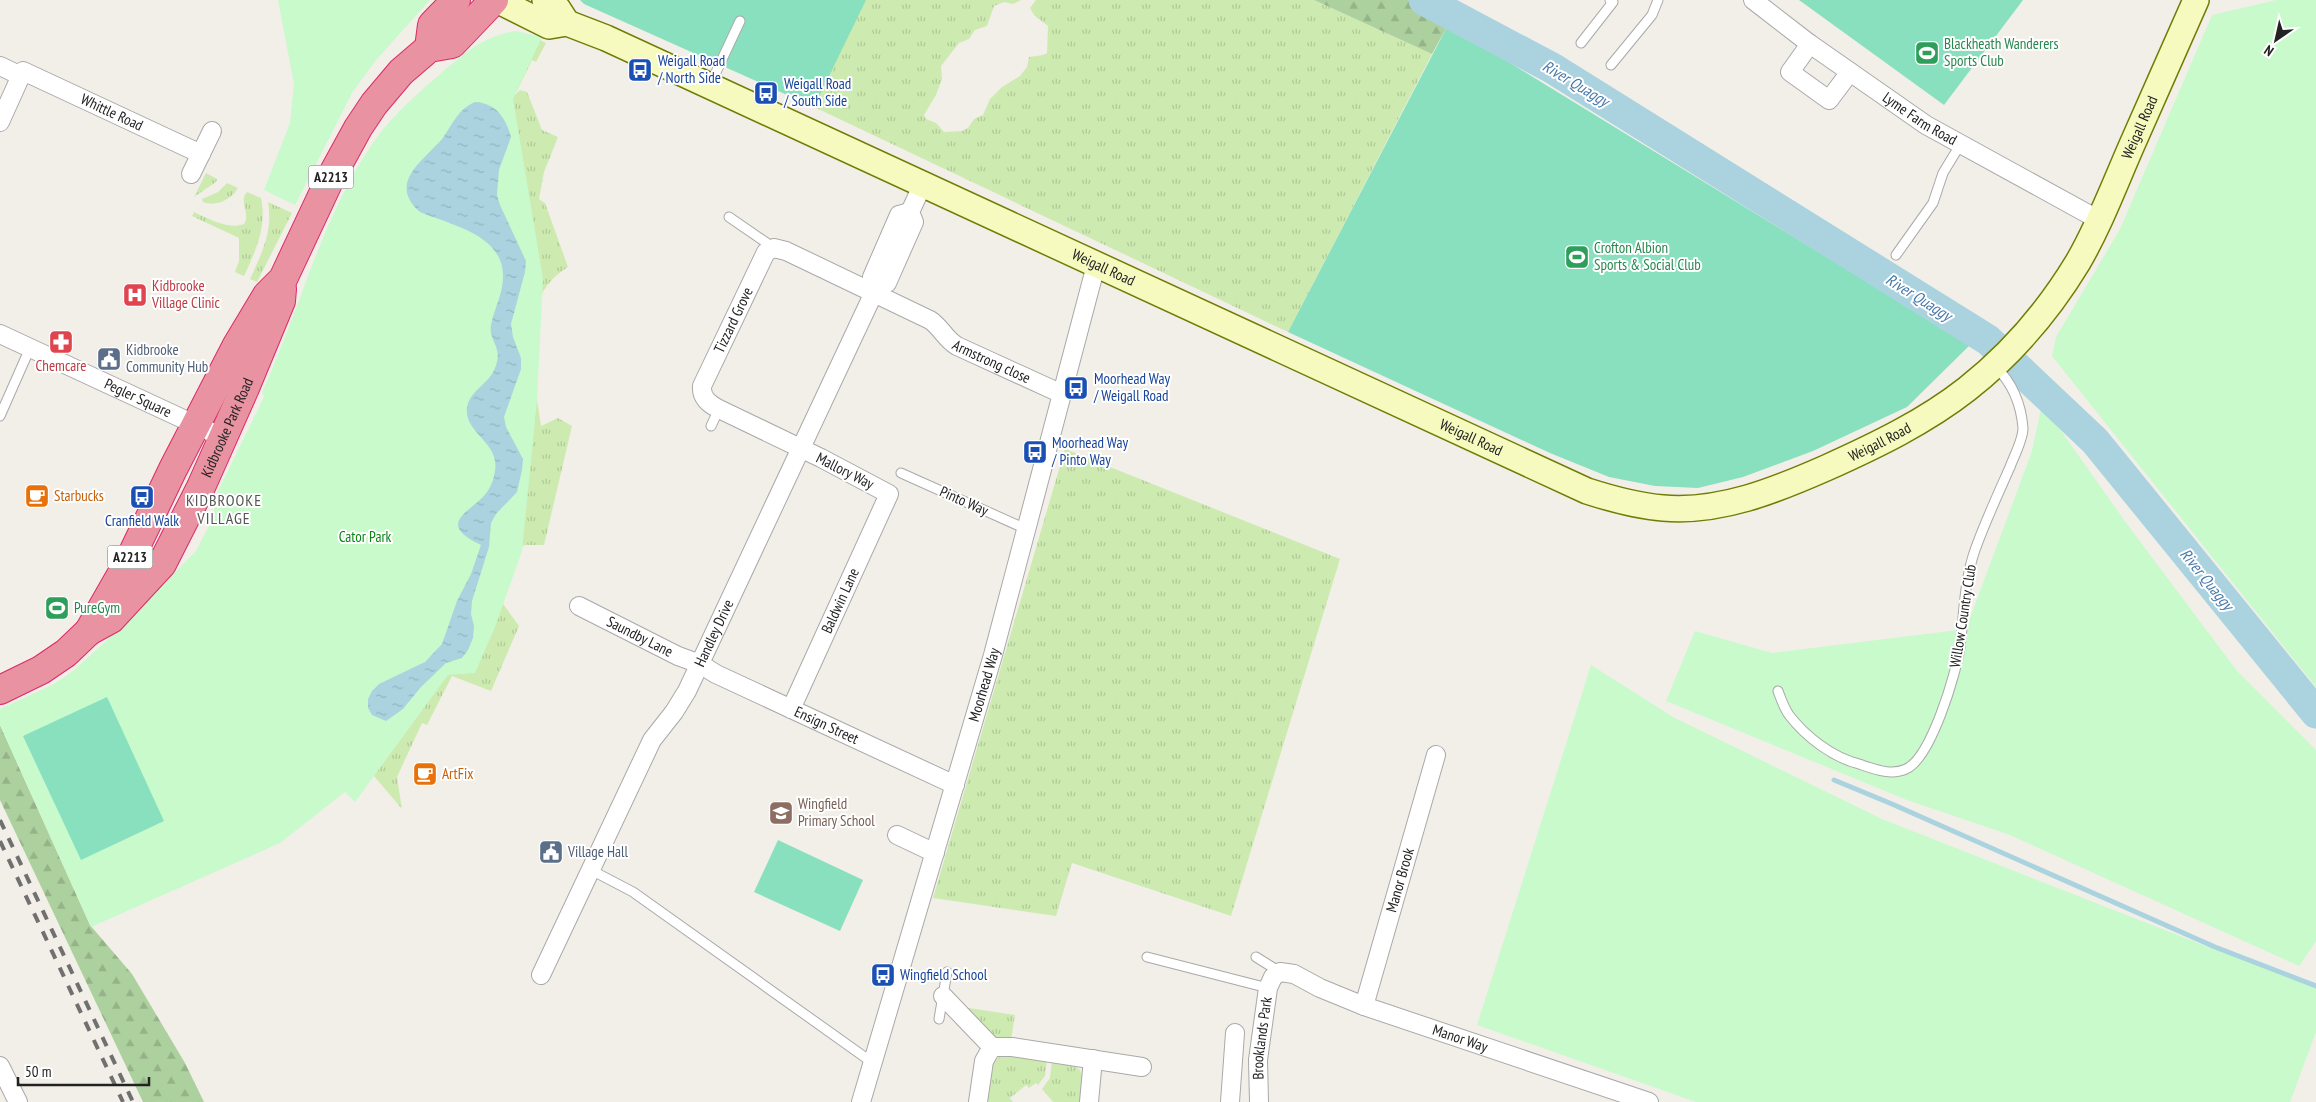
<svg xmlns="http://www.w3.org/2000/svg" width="2316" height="1102" font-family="'PT Sans Narrow',sans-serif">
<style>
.grass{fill:url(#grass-tufts)}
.forest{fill:url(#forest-firs)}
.park{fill:#c8facc}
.pitch{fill:#88e0be}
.water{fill:url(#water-ripples)}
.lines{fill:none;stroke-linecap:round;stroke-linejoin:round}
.stream{stroke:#aad3df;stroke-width:5}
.river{stroke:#aad3df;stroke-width:31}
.lane-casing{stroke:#a9a9a9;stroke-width:11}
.street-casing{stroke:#a9a9a9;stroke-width:20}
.secondary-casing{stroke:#707d05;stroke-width:28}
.highway-casing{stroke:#dc2a67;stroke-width:30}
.lane{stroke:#fff;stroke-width:9}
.street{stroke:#fff;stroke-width:18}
.secondary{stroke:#f7fabf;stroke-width:25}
.highway{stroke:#e892a2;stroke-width:28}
.rail{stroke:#707070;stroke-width:4;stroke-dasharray:10 10;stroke-linecap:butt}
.labels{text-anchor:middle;stroke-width:4;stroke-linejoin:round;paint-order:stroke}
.shield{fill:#fff;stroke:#646464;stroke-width:1}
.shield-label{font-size:14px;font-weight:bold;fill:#222}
.leisure-label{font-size:15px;fill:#27864d;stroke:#fff;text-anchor:start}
.transit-label{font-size:15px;fill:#164399;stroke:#fff;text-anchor:start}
.street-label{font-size:15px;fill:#222;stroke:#fff}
.health-label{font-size:15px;fill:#be3a42;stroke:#fff;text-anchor:start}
.service-label{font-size:15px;fill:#4e5e75;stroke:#fff;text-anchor:start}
.food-label{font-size:15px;fill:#c56008;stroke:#fff;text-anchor:start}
.park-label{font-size:15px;fill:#0c8416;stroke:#fff}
.education-label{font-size:15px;fill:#785e54;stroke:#fff;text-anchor:start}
.water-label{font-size:16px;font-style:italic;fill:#4a7aab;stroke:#fff}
.neighbourhood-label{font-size:16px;letter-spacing:1px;fill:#555;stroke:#fff}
</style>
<defs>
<pattern id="grass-tufts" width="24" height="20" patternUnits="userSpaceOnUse" patternTransform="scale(1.25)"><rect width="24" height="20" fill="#cdebb0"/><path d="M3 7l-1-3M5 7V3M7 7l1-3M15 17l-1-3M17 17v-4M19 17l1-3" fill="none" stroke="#b0c997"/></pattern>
<pattern id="forest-firs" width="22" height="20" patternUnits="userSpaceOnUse" patternTransform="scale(1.25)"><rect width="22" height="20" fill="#add19e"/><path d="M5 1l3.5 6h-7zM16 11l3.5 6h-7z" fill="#95b388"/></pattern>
<pattern id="water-ripples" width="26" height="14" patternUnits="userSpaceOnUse" patternTransform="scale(1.25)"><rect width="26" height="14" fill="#aad3df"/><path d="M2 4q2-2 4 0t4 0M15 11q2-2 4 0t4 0" fill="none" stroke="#92b5bf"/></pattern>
</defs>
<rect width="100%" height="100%" fill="#f2efe9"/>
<!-- grass -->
<g class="grass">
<path d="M864 0H1021L1013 4 1004 2 994 6 987 26 975 30 969 39 959 43 941 66 942 79 936 95 924 115 926 119 936 123 944 132 962 131 968 128 974 119 983 115 990 99 1002 87 1020 76 1027 67 1029 57 1043 55 1047 53 1048 26 1034 15 1030 8 1036 0H1314L1432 54 1288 332 814 107Z"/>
<path d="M540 40 546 43 536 62 532 60 515 95 520 90 527 92 542 130 558 137 544 172 539 199 545 203 568 267C546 281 542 293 531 316L374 198Z"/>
<path d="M206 173 217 179 216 182 194 197Z"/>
<path d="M227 183 238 188C231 200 216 207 203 202L202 199 218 192Z"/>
<path d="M247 192 261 198C267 227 256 250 244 276L235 272 239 261V238L192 216 194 212C209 219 228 230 244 224 251 213 238 202 247 192Z"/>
<path d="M268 202 292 213 257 282 250 279C262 253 273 231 268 202Z"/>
<path d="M537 376V400L541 426 558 418 572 426 544 545H526L515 548Z"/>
<path d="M1065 449 1340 559 1231 916 1072 863 1056 916 933 898Z"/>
<path d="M498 597 519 626 491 691 452 676 427 725 422 723 397 777 402 809 362 762Z"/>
<path d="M962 1007 1015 1015 1011 1040 994 1037Z"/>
<path d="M1005 1055 1047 1059 1045 1076 1038 1085 1036 1083 1029 1088 1026 1085 1010 1098 1013 1102H985C987 1086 986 1060 1005 1055Z"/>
<path d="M1052 1060 1071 1064 1080 1070 1083 1079V1102H1053L1042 1089 1050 1078Z"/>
</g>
<!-- forest -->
<g class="forest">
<path d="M1314 0H1450L1463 8 1448 25 1432 54Z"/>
<path d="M0 725 90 925 132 974 185 1063 204 1102H143L0 800Z"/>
</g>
<!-- park -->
<g class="park">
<path d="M278 0H430L376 60 352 93 295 205 264 190 290 123 294 84Z"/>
<path d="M2276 0H2316V687L2052 356 2056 337 2120 229 2212 15Z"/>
<path d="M516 31 542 37 513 99 543 279 537 400 522 551 495 627 475 673 448 675 355 802 345 792 280 843 91 927 0 725V709L54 684 73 671 104 643 196 551 214 516V506L217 493 264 397 262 392C301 308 321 217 375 140 393 115 416 95 439 75 462 55 484 35 516 31Z"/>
<path d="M2042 404 2127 524 2237 671 2316 750V941L2299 966 2010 835 1907 800 1666 701 1695 631 1772 653 1966 629 2032 451Z"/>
<path d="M1591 665 1673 717 1882 819 2203 945 2316 986V1032L2290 1102H1696L1477 1025Z"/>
</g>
<!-- pitch -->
<g class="pitch">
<path d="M580 0H866L814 107 584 4Z"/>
<path d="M1799 0H2023L1944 105Z"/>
<path d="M1448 25 1970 345 1907 407 1813 451 1743 477 1698 488 1655 486 1609 477 1550 453 1288 332Z"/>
<path d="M107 697 164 821 81 860 23 736Z"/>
<path d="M778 840 863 880 840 931 754 892Z"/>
</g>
<!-- water -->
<path class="water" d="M475 102C496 103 506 118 511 137L499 170 497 195 500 205 526 261 525 272 511 324 513 337 521 358V369L504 417 506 427 523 459 522 470 517 492 496 514 491 523 489 547 472 601 471 614 474 626 473 638 468 650 462 658 446 663 421 687 403 709 386 721 372 715 368 708V699L372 691 379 684 425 662 442 644 457 601 471 574 481 545C433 522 473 512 487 492 491 487 494 478 495 471 500 442 464 433 467 408 469 391 490 383 495 368 504 347 488 341 491 325 494 309 503 294 503 277 504 235 451 225 420 212 387 183 423 161 442 139 453 124 457 110 475 102Z"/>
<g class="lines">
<!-- stream -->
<path class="stream" d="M1834 780 1892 804 2215 947 2316 986"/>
<!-- river -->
<path class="river" d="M1424 0 1552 68 1988 340 2095 441 2316 713"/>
<defs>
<g id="lane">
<path d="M1581 43 1613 2 1610 0"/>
<path d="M1611 65 1652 15 1658 0"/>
<path d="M710 85 740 21"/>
<path d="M729 217 774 248"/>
<path d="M1896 255 1933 203 1943 173 1960 145"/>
<path d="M0 416 30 348"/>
<path d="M711 426 719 409"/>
<path d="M901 473 1026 529"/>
<path d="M1778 691C1781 699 1784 708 1789 715 1806 737 1832 757 1859 764 1874 769 1891 776 1906 769 1931 758 1956 674 1960 647 1964 615 1964 581 1975 550 1985 522 1998 494 2010 467 2014 456 2023 440 2023 428 2021 403 2013 384 1996 367"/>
<path d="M591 870 633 892 873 1063"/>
<path d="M1147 957 1268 988"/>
<path d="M1256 957 1280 972"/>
<path d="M939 1019 947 972"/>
</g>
<g id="street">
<path id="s1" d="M1753 0 1810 44 1926 125 2099 220"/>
<path d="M1810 44 1790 72 1829 100 1850 72"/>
<path d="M0 66 21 76"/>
<path id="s2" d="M0 122 23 71 201 154"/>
<path d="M191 174 212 131"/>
<path d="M877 286 872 277 899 215 910 212"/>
<path id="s3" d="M0 334 222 437"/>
<path id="s4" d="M579 606 678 656 700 664 716 674 955 785"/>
<path id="s5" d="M791 709 889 494 821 458 719 409C709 404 701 398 702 386L766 252 774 248 786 251 930 320C941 327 945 339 957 346L1062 394"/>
<path d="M897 835 935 853"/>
<path id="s6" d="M541 975 652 740 674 712 687 691 877 286 887 283 914 222 910 212 922 186"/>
<path d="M943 996 992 1047"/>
<path id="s7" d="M1364 1006 1436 755"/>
<path d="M0 1066 18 1102"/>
<path id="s8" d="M861 1102 993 655 1096 265"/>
<path d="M978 1102 984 1061 992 1047H1012L1142 1067"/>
<path d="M1089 1102 1093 1059"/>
<path d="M1230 1102 1235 1033"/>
<path id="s9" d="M1259 1102 1258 1060 1268 988 1273 977 1280 972 1294 974 1320 988 1364 1006 1649 1102"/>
</g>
<g id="secondary">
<path id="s10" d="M497 0 549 26 567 23 606 38 1587 491C1612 499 1637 506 1663 508 1720 513 1776 490 1826 468 1875 446 1925 422 1967 389 2010 355 2049 310 2078 262 2099 226 2114 186 2131 147 2153 98 2174 49 2196 0"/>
<path d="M545 0 558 9 567 23"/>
</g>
<g id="highway">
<path d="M429 48 432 25 456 0"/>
<path d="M89 631 129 561 173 469 237 345 267 295 283 279 329 181 358 128 374 104 401 72 429 48 452 44 494 0"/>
<path id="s11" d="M0 690 41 670 66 653 89 631 111 619 162 564 201 487 245 388 281 301 282 289"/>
</g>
</defs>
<!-- lane casing -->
<use href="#lane" class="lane-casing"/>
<!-- street casing -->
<use href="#street" class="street-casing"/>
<!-- secondary casing -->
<use href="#secondary" class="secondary-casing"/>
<!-- highway casing -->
<use href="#highway" class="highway-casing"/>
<!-- lane -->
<use href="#lane" class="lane"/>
<!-- street -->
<use href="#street" class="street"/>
<!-- secondary -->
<use href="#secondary" class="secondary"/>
<!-- highway -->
<use href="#highway" class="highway"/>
<!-- rail -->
<g class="rail">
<path d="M0 820 133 1102"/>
<path d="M0 841 123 1102"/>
</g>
</g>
<!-- icons -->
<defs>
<symbol id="stadium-square" viewBox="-11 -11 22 22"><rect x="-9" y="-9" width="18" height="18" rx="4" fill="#2e9e5b" stroke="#fff"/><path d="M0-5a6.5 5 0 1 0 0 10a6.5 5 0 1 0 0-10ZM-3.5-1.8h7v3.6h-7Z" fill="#fff"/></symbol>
<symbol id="bus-square" viewBox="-11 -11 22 22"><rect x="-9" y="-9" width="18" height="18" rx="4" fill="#1a4fb4" stroke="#fff"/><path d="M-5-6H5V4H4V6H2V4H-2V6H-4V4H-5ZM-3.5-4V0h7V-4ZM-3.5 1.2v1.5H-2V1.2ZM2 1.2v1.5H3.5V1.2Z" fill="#fff"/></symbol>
<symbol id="hospital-square" viewBox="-11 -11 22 22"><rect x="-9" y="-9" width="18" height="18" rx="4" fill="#e0444e" stroke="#fff"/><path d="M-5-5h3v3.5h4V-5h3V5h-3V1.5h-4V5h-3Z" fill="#fff"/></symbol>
<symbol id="pharmacy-square" viewBox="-11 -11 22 22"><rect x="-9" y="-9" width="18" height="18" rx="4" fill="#e0444e" stroke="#fff"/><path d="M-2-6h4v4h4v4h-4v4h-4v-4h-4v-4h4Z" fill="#fff"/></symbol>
<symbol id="civic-square" viewBox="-11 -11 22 22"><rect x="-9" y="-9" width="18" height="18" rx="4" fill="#5c6f8a" stroke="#fff"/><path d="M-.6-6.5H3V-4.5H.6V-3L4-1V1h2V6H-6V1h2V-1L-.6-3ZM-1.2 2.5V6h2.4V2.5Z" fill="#fff"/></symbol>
<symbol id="cafe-square" viewBox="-11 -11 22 22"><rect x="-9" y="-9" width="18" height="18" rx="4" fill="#e8710a" stroke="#fff"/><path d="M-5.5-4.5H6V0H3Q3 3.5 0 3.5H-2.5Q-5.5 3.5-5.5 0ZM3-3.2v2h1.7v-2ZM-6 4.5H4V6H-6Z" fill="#fff"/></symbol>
<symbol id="school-square" viewBox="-11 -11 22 22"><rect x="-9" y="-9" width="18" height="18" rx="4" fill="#8d6e63" stroke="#fff"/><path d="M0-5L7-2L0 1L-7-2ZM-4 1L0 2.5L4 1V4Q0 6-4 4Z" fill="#fff"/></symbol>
</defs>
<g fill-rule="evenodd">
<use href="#stadium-square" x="1913" y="39" width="28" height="28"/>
<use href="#bus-square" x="626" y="56" width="28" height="28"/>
<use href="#bus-square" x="752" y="79" width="28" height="28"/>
<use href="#stadium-square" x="1563" y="243" width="28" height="28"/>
<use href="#hospital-square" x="121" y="281" width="28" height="28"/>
<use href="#pharmacy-square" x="47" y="328" width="28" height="28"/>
<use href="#civic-square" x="95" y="345" width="28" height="28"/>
<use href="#bus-square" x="1062" y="374" width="28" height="28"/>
<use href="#bus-square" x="1021" y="438" width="28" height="28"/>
<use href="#cafe-square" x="23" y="482" width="28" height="28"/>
<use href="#bus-square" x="128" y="483" width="28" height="28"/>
<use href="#stadium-square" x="43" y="594" width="28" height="28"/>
<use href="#cafe-square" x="411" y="760" width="28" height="28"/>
<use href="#school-square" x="767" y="799" width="28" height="28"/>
<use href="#civic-square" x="537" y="838" width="28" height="28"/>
<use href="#bus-square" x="869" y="961" width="28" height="28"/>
</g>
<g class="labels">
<!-- shield labels -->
<g class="shield">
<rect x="308.5" y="165.5" width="45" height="23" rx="4"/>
<rect x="107.5" y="545.5" width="45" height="23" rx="4"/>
</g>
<g class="shield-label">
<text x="331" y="182">A2213</text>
<text x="130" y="562">A2213</text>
</g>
<!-- leisure labels -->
<g class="leisure-label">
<text x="1944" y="49">Blackheath Wanderers<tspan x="1944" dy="17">Sports Club</tspan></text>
<text x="1594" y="253">Crofton Albion<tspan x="1594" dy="17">Sports &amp; Social Club</tspan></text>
<text x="74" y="613">PureGym</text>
</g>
<!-- transit labels -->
<g class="transit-label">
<text x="658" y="66">Weigall Road<tspan x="658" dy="17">/ North Side</tspan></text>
<text x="784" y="89">Weigall Road<tspan x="784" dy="17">/ South Side</tspan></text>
<text x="1094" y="384">Moorhead Way<tspan x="1094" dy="17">/ Weigall Road</tspan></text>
<text x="1052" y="448">Moorhead Way<tspan x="1052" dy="17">/ Pinto Way</tspan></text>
<text x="142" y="526" text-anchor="middle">Cranfield Walk</text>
<text x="900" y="980">Wingfield School</text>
</g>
<!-- street labels -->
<g class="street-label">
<text dy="5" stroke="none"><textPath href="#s2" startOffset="154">Whittle Road</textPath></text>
<text dy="5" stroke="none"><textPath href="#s1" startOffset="205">Lyme Farm Road</textPath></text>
<text dy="5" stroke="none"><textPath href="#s10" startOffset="1926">Weigall Road</textPath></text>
<text dy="5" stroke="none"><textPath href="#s10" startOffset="666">Weigall Road</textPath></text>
<text dy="5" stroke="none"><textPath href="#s5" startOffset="530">Tizzard Grove</textPath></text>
<text dy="5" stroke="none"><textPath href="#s5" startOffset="862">Armstrong close</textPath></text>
<text dy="5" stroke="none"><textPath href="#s3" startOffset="152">Pegler Square</textPath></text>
<text dy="5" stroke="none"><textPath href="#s11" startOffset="359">Kidbrooke Park Road</textPath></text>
<text dy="5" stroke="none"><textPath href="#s10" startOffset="1071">Weigall Road</textPath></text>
<text dy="5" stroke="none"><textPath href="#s10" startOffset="1506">Weigall Road</textPath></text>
<text transform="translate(845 471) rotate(27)" y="5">Mallory Way</text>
<text transform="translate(964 501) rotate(24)" y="5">Pinto Way</text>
<text dy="5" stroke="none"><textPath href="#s5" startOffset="119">Baldwin Lane</textPath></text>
<text transform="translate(1963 616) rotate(-81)" y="5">Willow Country Club</text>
<text dy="5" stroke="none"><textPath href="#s6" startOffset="384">Handley Drive</textPath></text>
<text dy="5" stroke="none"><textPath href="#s4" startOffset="68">Saundby Lane</textPath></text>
<text dy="5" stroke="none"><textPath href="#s8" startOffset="435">Moorhead Way</textPath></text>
<text dy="5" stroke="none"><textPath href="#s4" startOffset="275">Ensign Street</textPath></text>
<text dy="5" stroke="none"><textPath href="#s7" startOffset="131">Manor Brook</textPath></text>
<text dy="5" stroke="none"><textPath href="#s9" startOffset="328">Manor Way</textPath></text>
<text dy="5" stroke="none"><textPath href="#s9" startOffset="64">Brooklands Park</textPath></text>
</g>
<!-- health labels -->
<g class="health-label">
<text x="152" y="291">Kidbrooke<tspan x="152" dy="17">Village Clinic</tspan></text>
<text x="61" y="371" text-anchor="middle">Chemcare</text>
</g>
<!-- service labels -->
<g class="service-label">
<text x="126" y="355">Kidbrooke<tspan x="126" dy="17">Community Hub</tspan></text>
<text x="568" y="857">Village Hall</text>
</g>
<!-- food labels -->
<g class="food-label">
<text x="54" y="501">Starbucks</text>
<text x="442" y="779">ArtFix</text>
</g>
<!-- park labels -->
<g class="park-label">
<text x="365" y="542">Cator Park</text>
</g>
<!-- education labels -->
<g class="education-label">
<text x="798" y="809">Wingfield<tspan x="798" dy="17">Primary School</tspan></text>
</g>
<!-- water labels -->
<g class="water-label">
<text transform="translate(1576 83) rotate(31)" y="6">River Quaggy</text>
<text transform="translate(1919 297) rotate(32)" y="6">River Quaggy</text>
<text transform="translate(2207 579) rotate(51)" y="6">River Quaggy</text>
</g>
<!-- neighbourhood labels -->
<g class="neighbourhood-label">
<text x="224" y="506">KIDBROOKE<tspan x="224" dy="18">VILLAGE</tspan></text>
</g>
</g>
<!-- north arrow -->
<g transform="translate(2276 40) rotate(214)" stroke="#ffffff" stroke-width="4" paint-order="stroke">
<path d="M0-4L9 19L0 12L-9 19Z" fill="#222222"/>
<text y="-8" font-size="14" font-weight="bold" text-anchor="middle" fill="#222222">N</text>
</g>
<!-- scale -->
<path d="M18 1077v8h131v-8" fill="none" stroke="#222222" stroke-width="2.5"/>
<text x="25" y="1077" font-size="15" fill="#222222" stroke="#ffffff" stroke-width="4" paint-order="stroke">50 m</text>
</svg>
